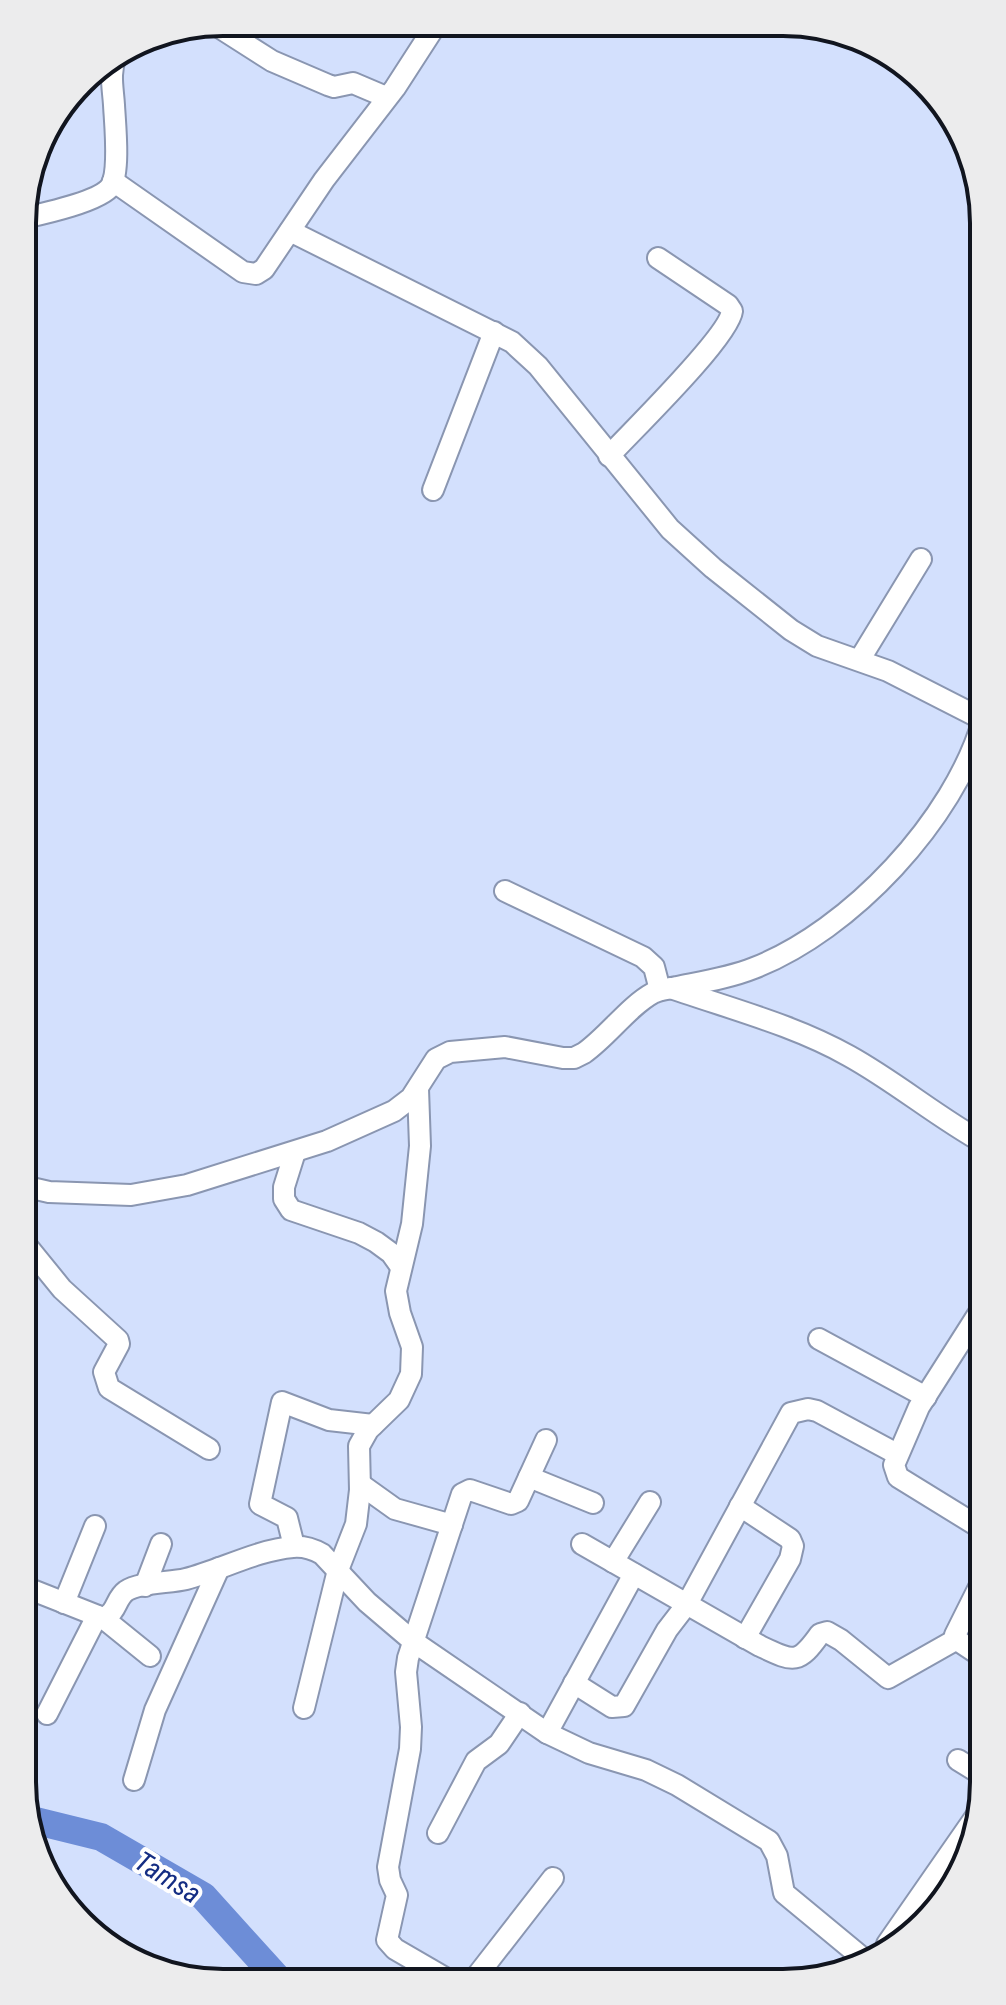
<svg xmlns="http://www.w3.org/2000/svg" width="1006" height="2005" font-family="'Roboto Condensed',sans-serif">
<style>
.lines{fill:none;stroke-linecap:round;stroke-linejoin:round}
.river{stroke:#6d8dd7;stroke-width:28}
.minor-casing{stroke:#8a96b1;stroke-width:24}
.minor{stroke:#fff;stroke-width:20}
.labels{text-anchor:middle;stroke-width:8;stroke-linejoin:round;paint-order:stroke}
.water-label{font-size:28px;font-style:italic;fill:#142d83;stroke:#fff}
.rim{fill:none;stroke:#11151f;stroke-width:4}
</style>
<rect width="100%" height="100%" fill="#d3e0fd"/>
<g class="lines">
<!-- river -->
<path class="river" d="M28 1819 101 1837 203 1896 279 1980"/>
<defs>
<g id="minor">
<path d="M214 24 272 61 328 85 334 87 353 83 386 97"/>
<path d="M113 181 243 272 256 274 264 269 324 180 395 88 437 23"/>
<path d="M24 218C42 214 101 201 111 186 120 171 115 124 114 105 113 88 109 73 116 56"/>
<path d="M290 231 512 342 538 366 670 529 713 568 791 630 817 646 888 671 984 720"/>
<path d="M609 456C632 431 729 337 732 311L728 305 658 258"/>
<path d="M433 490 494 332"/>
<path d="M860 659 921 559"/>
<path d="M505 891 643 957 654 967 660 990"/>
<path d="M671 988C731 1009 794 1025 849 1056 896 1082 937 1117 984 1143"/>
<path d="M295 1152 284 1187V1199L291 1210 359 1233 376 1242 391 1253 401 1267"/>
<path d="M23 1186 49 1192 131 1195 187 1185 327 1141 394 1111 411 1098 436 1059 450 1052 505 1047 563 1058H574L584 1053C608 1036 629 1006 653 993 660 989 669 989 677 987 702 982 729 978 754 968 851 930 954 820 983 720"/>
<path d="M23 1241 62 1289 118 1340 119 1344 104 1372 109 1388 209 1449"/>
<path d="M982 1308 919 1407 894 1465 898 1477 984 1530"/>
<path d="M819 1339 926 1397"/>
<path d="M529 1477 593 1503"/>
<path d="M360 1484 395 1509 452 1525"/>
<path d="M740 1506 790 1539 793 1546 790 1559 745 1638"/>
<path d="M582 1544 760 1646C794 1662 798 1665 820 1634L827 1632 841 1640 888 1678 957 1639"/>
<path d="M294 1546 287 1518 260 1504 282 1402 329 1420 373 1425"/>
<path d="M613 1562 650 1502"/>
<path d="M22 1586 103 1618C118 1612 115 1599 126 1591 139 1582 170 1583 186 1579 221 1570 257 1550 293 1547 303 1546 313 1549 322 1554L367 1602 414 1642 547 1733 589 1753 646 1770 677 1785 769 1841 777 1856 784 1893 865 1960"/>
<path d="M145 1586 161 1544"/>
<path d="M64 1603 95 1526"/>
<path d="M103 1618 150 1656"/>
<path d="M984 1658 960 1642 955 1635 984 1577"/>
<path d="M574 1683 612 1707 624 1706 667 1630 687 1604 791 1413 808 1409 817 1411 897 1454"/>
<path d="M304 1708 338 1570 356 1524 360 1490 359 1446 368 1430 399 1400 411 1374 412 1347 400 1313 396 1291 412 1224 420 1146 418 1089"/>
<path d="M47 1714 97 1616"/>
<path d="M547 1733 634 1574"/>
<path d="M958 1760 984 1776"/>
<path d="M134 1780 155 1710 219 1568"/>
<path d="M438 1833 476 1761 499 1744 520 1713"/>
<path d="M887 1944 976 1816"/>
<path d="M476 1977 553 1878"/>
<path d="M445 1978 395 1949 387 1940 397 1895 390 1880 388 1867 410 1749 411 1727 406 1672 408 1658 462 1494 470 1490 511 1504 518 1501 546 1440"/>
</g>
</defs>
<!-- minor casing -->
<use href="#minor" class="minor-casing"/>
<!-- minor -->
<use href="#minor" class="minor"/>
</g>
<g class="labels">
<!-- water labels -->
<g class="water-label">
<text transform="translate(168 1877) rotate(32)" y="10">Tamsa</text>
</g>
</g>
<!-- crop -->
<path d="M0 0H1006V2005H0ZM223 36H783A187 187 0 0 1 970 223V1782A187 187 0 0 1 783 1969H223A187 187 0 0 1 36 1782V223A187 187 0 0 1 223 36Z" fill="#ececed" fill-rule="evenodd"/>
<path class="rim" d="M223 36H783A187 187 0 0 1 970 223V1782A187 187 0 0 1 783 1969H223A187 187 0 0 1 36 1782V223A187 187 0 0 1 223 36Z"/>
</svg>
